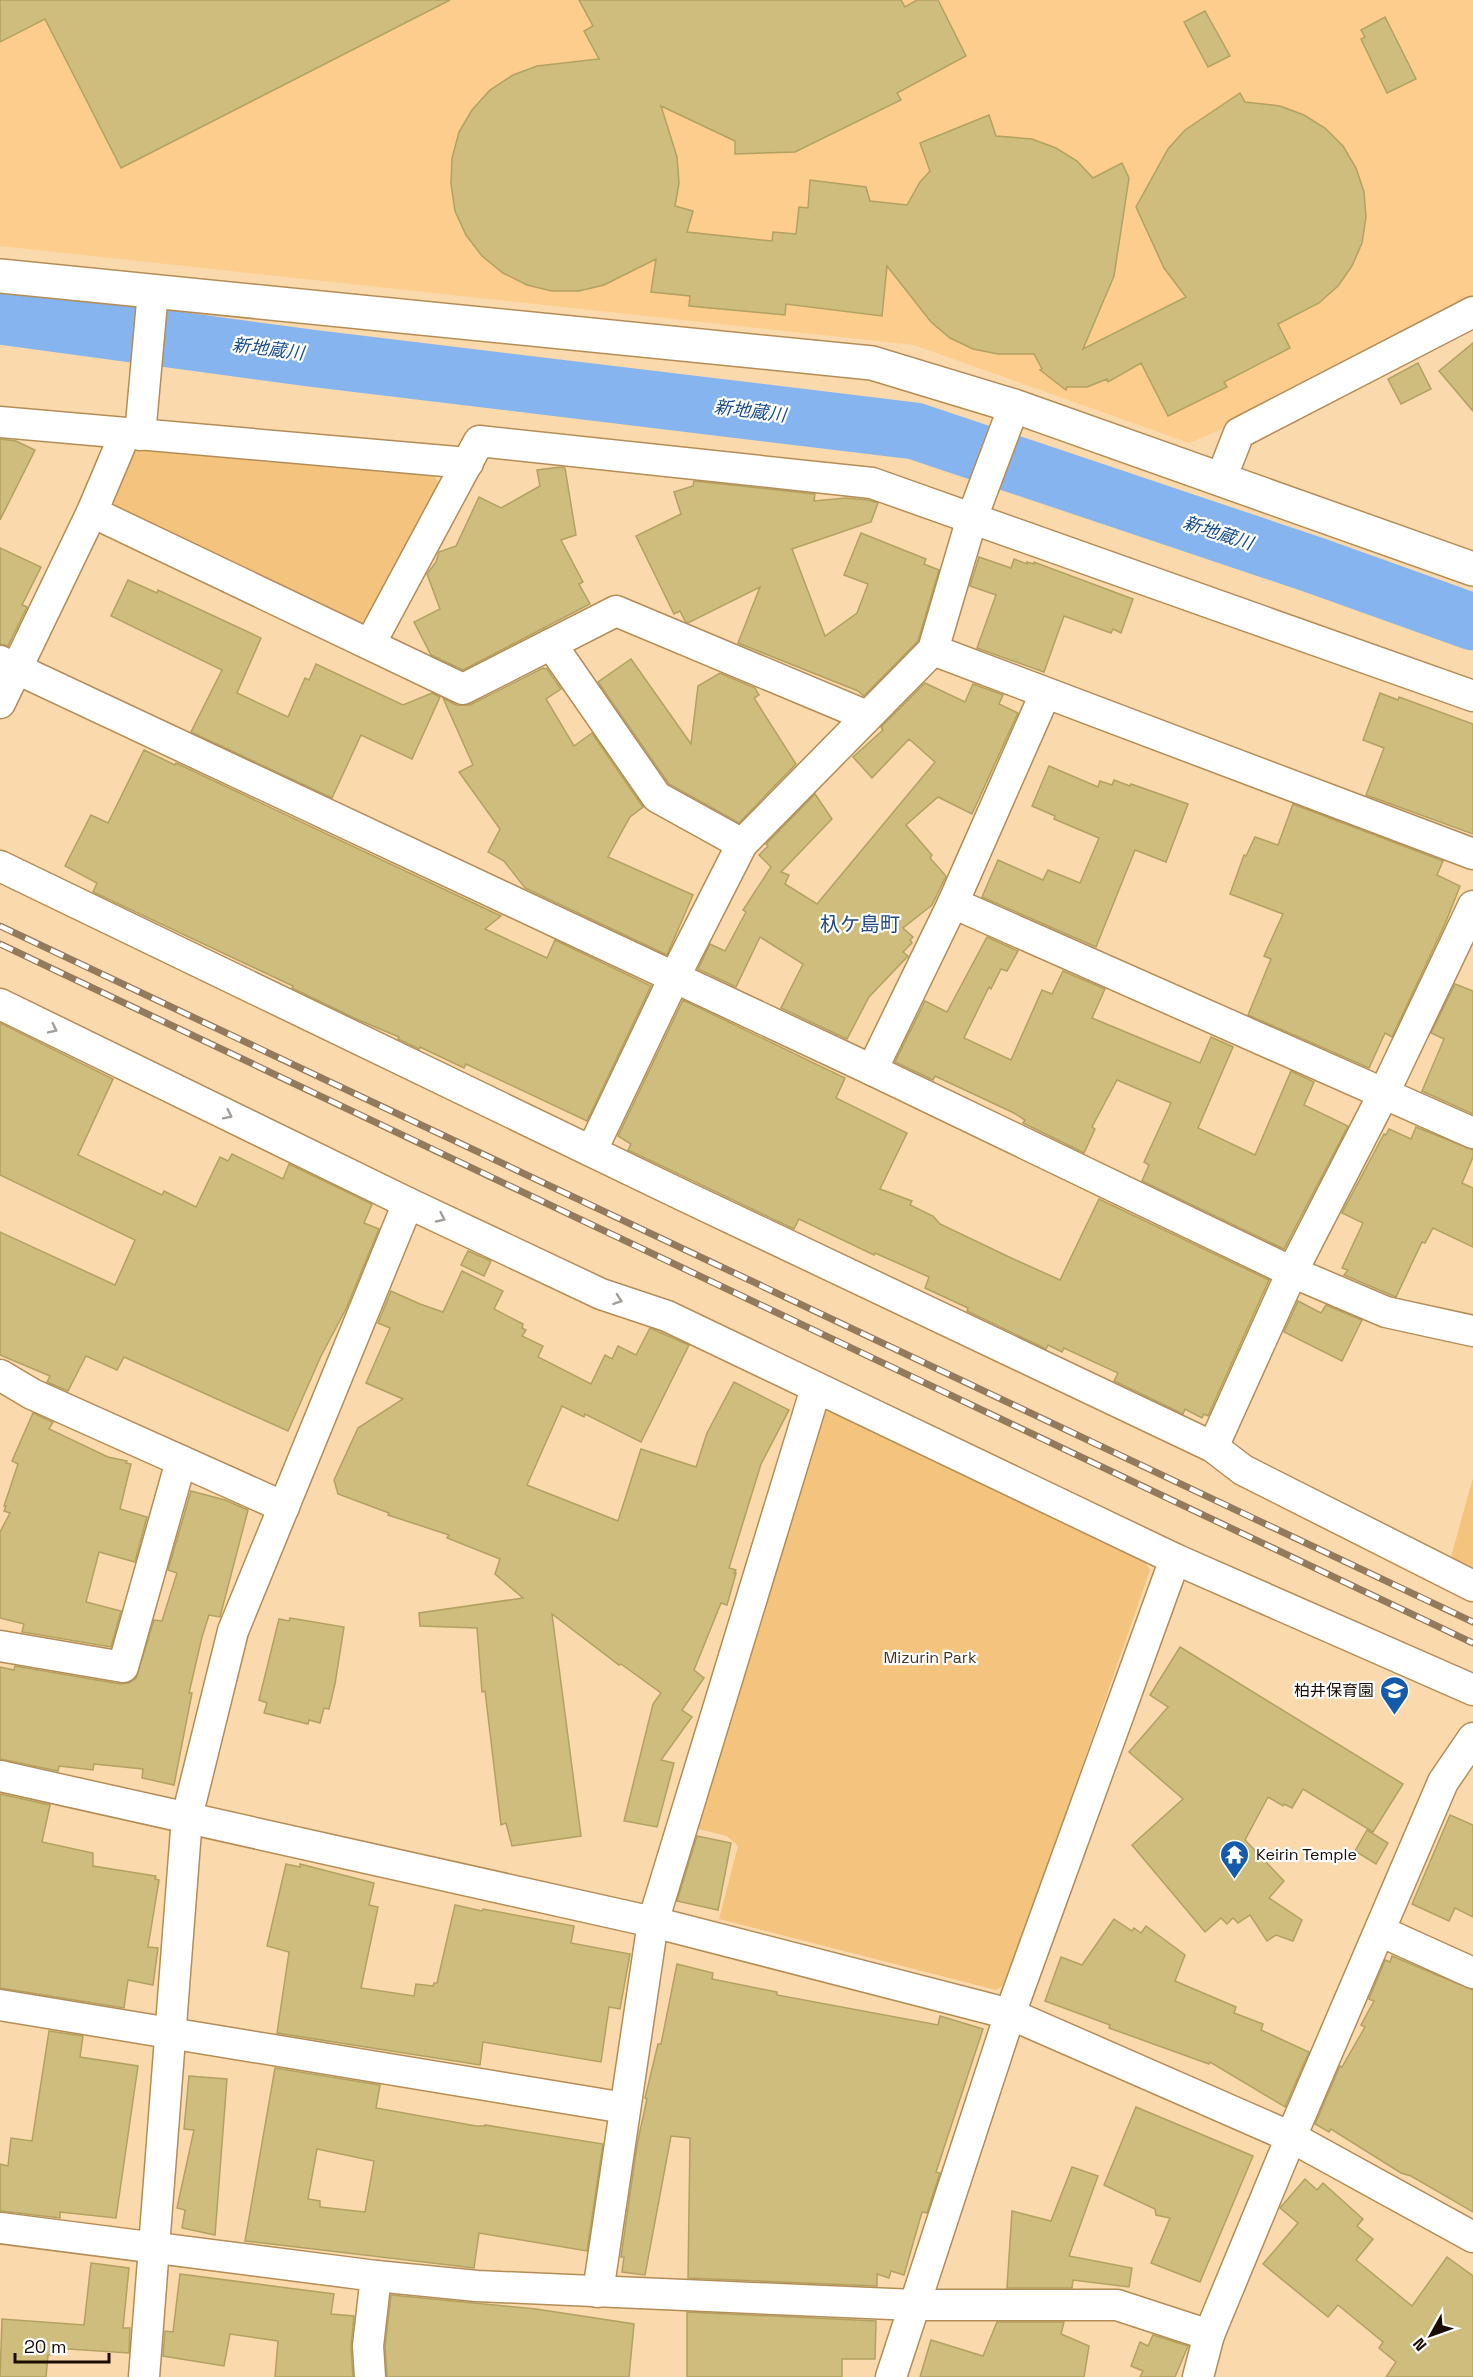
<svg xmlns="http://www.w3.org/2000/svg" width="1473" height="2377" font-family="'Space Grotesk','Noto Sans JP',sans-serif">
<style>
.built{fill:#fccd8d}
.green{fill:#f4c37e}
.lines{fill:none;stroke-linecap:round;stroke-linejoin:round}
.river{stroke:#86b4ef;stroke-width:57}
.building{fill:#cebd7c;stroke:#b2a161;stroke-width:1.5;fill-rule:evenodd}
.street-casing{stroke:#b48d56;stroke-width:33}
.secondary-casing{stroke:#b48d56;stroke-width:36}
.street{stroke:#fff;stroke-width:30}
.secondary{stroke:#fff;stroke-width:33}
.rail-casing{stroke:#937a5d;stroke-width:7}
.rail{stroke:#fff;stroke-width:4.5;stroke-dasharray:14;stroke-linecap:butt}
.oneway{stroke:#a39e99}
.labels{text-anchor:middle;stroke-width:4.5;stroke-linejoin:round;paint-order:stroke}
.park-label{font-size:16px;fill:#453622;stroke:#fff}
.poi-label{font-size:16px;fill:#1a0c00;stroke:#fff;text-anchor:end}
.water-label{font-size:18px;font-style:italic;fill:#184d8b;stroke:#fff}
.quarter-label{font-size:20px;fill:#214b80;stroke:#fff}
</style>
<rect width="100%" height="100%" fill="#fad9ac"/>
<!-- built -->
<path class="built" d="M0 0H1473V299L1222 429 1189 443 914 345 0 246Z"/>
<!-- green -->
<g class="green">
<path d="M146 445 430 469 443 490 378 619 362 624 118 512 112 499 134 452Z"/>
<path d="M833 1407 1141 1555 1150 1570 1007 1983 996 1990 719 1919 738 1846 727 1836 690 1827 819 1412Z"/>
<path d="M1473 1478V1567L1451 1557Z"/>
</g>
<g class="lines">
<!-- river -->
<path class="river" d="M0 316 310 358 915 431 1314 565 1473 622"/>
</g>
<!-- building -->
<g class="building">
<path d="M0 0H450L121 168 45 19 0 42Z"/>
<path d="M579 0H901L905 7 917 0H938L966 56 897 93 901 100 795 152 735 154V141L661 106 677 157 679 183 675 206 693 211 687 232 772 241 773 232 796 234 799 207 808 208 810 180 866 187 870 201 907 205 920 182 930 171 920 143 989 115 996 136 1032 139 1056 148 1077 161 1093 178 1122 163 1129 178 1114 276 1083 349 1186 297 1164 268 1136 207 1168 149 1185 130 1240 93 1245 102 1280 106 1304 115 1325 128 1343 146 1356 168 1364 192 1366 217 1362 243 1352 266 1338 286 1319 303 1278 324 1290 348 1224 382 1227 387 1168 416 1141 363 1108 382 1107 379 1087 387H1067L1066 390 1040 370 1042 369 1034 354H998L973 349 950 338 931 322 887 266 882 316 786 304 785 315 689 306 690 296 651 292 656 259 604 285 579 291H552L527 285 503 273 482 256 466 235 455 211 451 184 452 158 459 132 472 110 490 90 513 75 537 66 599 59 584 31 593 26Z"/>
<path d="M1205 11 1230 56 1208 67 1184 22Z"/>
<path d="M1385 17 1416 79 1387 93 1361 39 1365 37 1361 30Z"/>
<path d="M1473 343V411L1439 371Z"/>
<path d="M1418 363 1431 389 1401 404 1388 379Z"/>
<path d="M0 439 16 441 35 450 0 520Z"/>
<path d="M561 467 565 468 576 535 561 540 583 582 579 584 590 604 463 670 431 655 414 622 440 609 427 574 436 562 439 552 456 546 479 497 501 508 540 486 537 470Z"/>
<path d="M694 481 815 494 814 501 846 498 868 500 878 503 871 522 792 549 825 636 857 613 868 584 844 575 861 533 926 559 924 564 939 570 918 641 864 696 858 691 738 643 760 587 688 623 685 621 680 611 674 614 636 536 681 514 674 492 693 486Z"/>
<path d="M0 548 41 567 22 605 27 607 8 646 0 644Z"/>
<path d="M979 557 1011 568 1014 559 1027 564V562L1034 564V562L1133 599 1121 633 1113 629 1111 633 1064 616 1044 672 977 648 996 595 970 586Z"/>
<path d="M128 580 157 593 158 590 261 638 237 693 288 717 305 678 309 680 316 664 403 705 432 693 440 697 412 759 361 735 332 798 191 732 222 670 111 616Z"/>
<path d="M631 659 691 744 698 686 720 673 755 688 759 695 754 698 796 764 739 823 669 784 598 682Z"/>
<path d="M543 668 547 669 561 689 546 699 574 746 592 733 643 807 630 817 608 857 693 895 667 955 525 888 504 861 488 852 500 829 459 772 473 765 443 698 456 705H470Z"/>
<path d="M925 683 965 702 973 684 1003 695 999 704 1018 713 972 814 938 797 906 825 932 855 930 858 946 876 932 905 903 928 913 937 910 940 912 943 903 952 908 956 869 997 847 1039 781 1008 803 964 760 937 736 987 698 969 710 944 725 951 746 912 743 910 771 867 759 855 768 846 766 844 815 794 832 819 781 872 789 875 785 884 817 904 935 762 909 739 872 778 853 757 883 730 881 727Z"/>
<path d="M1380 693 1398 700 1399 697 1473 724V834L1366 795 1384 748 1363 740Z"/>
<path d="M144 750 175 765 176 763 501 916 485 929 547 958 555 940 651 986 587 1121 466 1064 464 1068 420 1047 419 1049 398 1039 399 1037 354 1018 292 988 293 986 93 892 97 883 65 866 91 815 108 823Z"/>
<path d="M1049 766 1098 787 1100 781 1112 785 1114 780 1130 786 1131 784 1188 804 1166 862 1135 850 1096 947 982 897 998 860 1043 880 1048 870 1080 883 1099 838 1054 819 1055 816 1032 806Z"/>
<path d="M1293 804 1443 861 1437 875 1460 886 1445 924 1392 1037 1385 1033 1369 1068 1248 1015 1271 959 1264 956 1283 914 1230 894 1244 855 1246 856 1255 837 1278 845Z"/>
<path d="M987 937 1018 951 1007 971 1001 969 991 989 989 987 964 1038 1011 1060 1042 990 1052 994 1063 971 1105 989 1092 1018 1200 1063 1211 1037 1233 1047 1198 1128 1255 1155 1291 1071 1314 1082 1304 1105 1348 1126 1284 1249 1142 1181 1149 1165 1144 1162 1171 1103 1117 1080 1092 1127 1095 1129 1084 1153 1023 1123 1025 1120 1014 1113 935 1076 933 1080 895 1062 925 1001 947 1012Z"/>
<path d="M1455 984 1473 991V1114L1422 1091 1444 1039 1431 1033Z"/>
<path d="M683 1000 845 1078 836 1098 907 1133 880 1189 912 1201 910 1205 933 1216 940 1224 1007 1256 1060 1280 1099 1199 1269 1280 1208 1416 1204 1414 1202 1418 1185 1409 1183 1414 1114 1381 1118 1373 1064 1348 1062 1352 1048 1345 1046 1349 967 1311 968 1308 925 1288 929 1277 875 1253 874 1255 799 1219 794 1229 628 1150 631 1144 618 1136Z"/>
<path d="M0 1023 113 1079 78 1155 162 1195 164 1191 196 1207 220 1157 228 1161 232 1154 283 1179 289 1164 372 1204 364 1223 379 1229 346 1309 321 1356 288 1431 124 1357 117 1370 86 1356 68 1391 47 1382 50 1376 0 1355V1232L115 1285 135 1240 0 1175Z"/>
<path d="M1416 1127 1473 1150V1157L1462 1183 1473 1188V1247L1433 1228 1425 1243 1422 1242 1396 1297 1344 1275 1348 1270 1342 1268 1363 1223 1342 1213 1384 1134 1386 1135 1389 1129 1411 1139Z"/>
<path d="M468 1251 491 1261 484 1276 461 1265Z"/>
<path d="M462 1271 503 1291 494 1309 523 1324 522 1328 526 1330 522 1336 543 1346 538 1357 591 1384 605 1355 612 1359 618 1346 636 1355 650 1328 689 1345 641 1442 585 1414 584 1417 562 1406 527 1485 618 1521 641 1449 696 1467 707 1433 734 1382 789 1410 761 1464 729 1568 736 1570 734 1573H736L727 1605 721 1603 694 1670 704 1678 682 1710 692 1717 661 1760 674 1763 657 1827 624 1821 653 1704 661 1693 621 1664 619 1665 552 1614 581 1836 512 1846 506 1823 501 1825 485 1691 482 1692 477 1628 420 1626 419 1613 523 1598 495 1574 500 1559 447 1538 449 1535 388 1515 389 1513 338 1494 334 1480 358 1428 403 1399 366 1383 390 1328 378 1323 391 1291 420 1304 443 1312Z"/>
<path d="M1298 1301 1321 1313 1326 1305 1362 1320 1342 1361 1284 1332Z"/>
<path d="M33 1413 53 1422 49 1429 108 1457 127 1461 126 1463 131 1464 120 1509 147 1517 135 1562 99 1552 86 1602 121 1611 111 1647 22 1632 24 1624 0 1618V1532L10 1513 4 1511 6 1506H4L18 1464 12 1461Z"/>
<path d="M191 1491 225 1500 248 1510 220 1617 209 1615 202 1637 189 1693H192L174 1785 142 1778 143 1769 94 1764 93 1770 59 1766 58 1771 0 1759V1667L14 1670 15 1666 120 1684 129 1683 136 1678 154 1620 162 1621 177 1573 168 1570Z"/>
<path d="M290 1618 344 1627 335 1684 329 1709 324 1708 320 1723 309 1720 308 1724 264 1713 267 1703 259 1700 279 1619 289 1621Z"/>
<path d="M1180 1647 1403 1784 1373 1832 1303 1789 1292 1808 1284 1804 1283 1806 1268 1797 1245 1840 1284 1881 1269 1898 1302 1920 1293 1941 1276 1935 1267 1941 1250 1915 1238 1923 1233 1918 1227 1924 1221 1918 1205 1932 1132 1845 1183 1799 1129 1752 1168 1707 1150 1695Z"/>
<path d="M0 1794 50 1805 42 1842 93 1853V1866L156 1876 155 1879 159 1880 148 1947 158 1948 153 1985 128 1980 124 2008 0 1988Z"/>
<path d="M1450 1815 1473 1825V1917L1455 1908 1449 1921 1412 1904Z"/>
<path d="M1367 1830 1388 1843 1376 1864 1355 1851Z"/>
<path d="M697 1836 731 1843 718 1910 677 1901Z"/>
<path d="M286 1864 300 1867V1864L374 1883 369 1905 378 1907 361 1988 414 1996 416 1984 433 1986 434 1983H437L455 1905 482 1911 483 1909 574 1926 571 1943 630 1954 620 2009 609 2007 601 2062 483 2042 480 2065 277 2033 289 1952 267 1946Z"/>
<path d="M1114 1919 1132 1931 1134 1928 1141 1933 1146 1926 1185 1955 1175 1981 1236 2007 1234 2013 1263 2024 1261 2030 1309 2052 1285 2107 1210 2062 1209 2064 1109 2028 1110 2025 1045 2001 1061 1957 1082 1965Z"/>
<path d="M1392 1956 1473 1990V2212L1411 2176 1401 2173 1331 2129 1329 2132 1315 2124 1340 2066 1342 2067 1365 2027 1361 2025 1374 2001 1369 1999 1385 1960 1390 1962Z"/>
<path d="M677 1964 713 1973 712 1979 777 1992V1995L938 2025 940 2016 983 2029 936 2172 940 2173 927 2213 922 2212 904 2275 891 2271 889 2278 877 2274V2286L688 2278 690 2138 671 2136 645 2275 622 2272 624 2257H621L637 2145 647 2099 645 2098 658 2044H661Z"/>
<path d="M49 2031 83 2036 80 2057 138 2066 116 2218 60 2212V2218L0 2211V2164L8 2166 11 2138 32 2141Z"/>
<path d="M275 2068 380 2085 376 2108 476 2126H485V2125L603 2144 587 2251 479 2233 474 2268 245 2241ZM317 2149 374 2161 365 2212 320 2207V2201L308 2199Z"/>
<path d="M189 2076 227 2079 215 2235 182 2228 185 2210 177 2208 194 2130 184 2129Z"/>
<path d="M1136 2107 1253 2156 1200 2282 1151 2263 1170 2218 1156 2215 1155 2209 1104 2185Z"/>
<path d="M1072 2167 1098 2176 1069 2256 1132 2268 1129 2287 1073 2280 1072 2288H1007L1012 2211 1051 2221Z"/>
<path d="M1305 2179 1317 2190 1323 2183 1363 2219 1357 2226 1373 2239 1356 2260 1412 2306 1447 2257 1473 2276V2377H1386L1396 2362 1379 2348 1383 2342 1338 2305 1328 2317 1263 2264 1298 2223 1280 2208Z"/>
<path d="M91 2263 129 2268 123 2328H130L129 2353 53 2348 52 2355H48L46 2377H0L2 2319 84 2325Z"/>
<path d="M180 2274 334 2294 331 2314 354 2316 351 2347 353 2377H275L278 2341 230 2334 224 2366 163 2356 165 2331 173 2332Z"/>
<path d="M391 2295 536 2309 634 2324 629 2377H387L385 2346Z"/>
<path d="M687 2312 876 2321 875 2359H842V2377H687Z"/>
<path d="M997 2322H1064L1061 2334 1089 2346 1084 2377H920L931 2340 983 2356Z"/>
<path d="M1153 2335 1188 2346 1175 2377H1140L1143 2371 1131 2366 1140 2342 1148 2346Z"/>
</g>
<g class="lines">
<defs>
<g id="street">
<path d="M0 422 468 463"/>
<path d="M140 435 153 291"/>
<path d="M1221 479 1239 433 1473 312"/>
<path d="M92 512 463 689 616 611 867 716"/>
<path d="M370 644 479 441 872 483 1473 696"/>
<path d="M551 644 657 797 742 844"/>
<path d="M933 650 1473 854"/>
<path d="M0 661 872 1070 1292 1272 1386 1312 1473 1331"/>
<path d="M0 703 92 512 125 434"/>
<path d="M0 866 682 1195 1213 1447 1243 1470 1473 1586"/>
<path d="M953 903 1473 1133"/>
<path d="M0 1004 408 1203 601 1294 667 1316 1175 1559 1473 1690"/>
<path d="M872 1070 953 903 1045 694"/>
<path d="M592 1150 674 978 742 844 933 650 972 518 1014 406"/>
<path d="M0 1375 32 1394 284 1507"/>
<path d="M1213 1447 1292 1272 1383 1095 1473 906"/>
<path d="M0 1646 123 1667 181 1461"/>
<path d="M0 1776 653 1922 1010 2014 1291 2137 1473 2237"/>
<path d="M1380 1931 1473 1973"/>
<path d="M0 2005 625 2108"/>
<path d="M0 2228 376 2276 477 2286 915 2305H1117L1209 2335"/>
<path d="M598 2292 653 1922 816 1388"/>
<path d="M144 2377 187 1817 233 1631 408 1203"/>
<path d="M370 2377 368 2346 376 2276"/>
<path d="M891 2377 1010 2014 1175 1559"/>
<path d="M1198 2377 1209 2335 1291 2137 1443 1782 1473 1738"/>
</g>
<path id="secondary" d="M0 276 872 363 1014 406 1473 569"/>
</defs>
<!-- street casing -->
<use href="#street" class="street-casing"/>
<!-- secondary casing -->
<use href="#secondary" class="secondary-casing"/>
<!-- street -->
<use href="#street" class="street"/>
<!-- secondary -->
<use href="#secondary" class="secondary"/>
<defs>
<g id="rail">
<path d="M0 926 1473 1622"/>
<path d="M0 944 1473 1643"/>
</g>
</defs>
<!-- rail casing -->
<use href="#rail" class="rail-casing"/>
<!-- rail -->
<use href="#rail" class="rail"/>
</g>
<!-- one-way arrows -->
<defs><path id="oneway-chevron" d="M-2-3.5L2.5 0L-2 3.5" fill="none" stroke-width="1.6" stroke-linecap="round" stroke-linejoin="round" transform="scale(1.5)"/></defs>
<g class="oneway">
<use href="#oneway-chevron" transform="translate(53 1029) rotate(26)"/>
<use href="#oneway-chevron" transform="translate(228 1115) rotate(26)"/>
<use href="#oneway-chevron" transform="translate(441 1218) rotate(25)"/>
<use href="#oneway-chevron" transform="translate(618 1300) rotate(19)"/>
</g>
<!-- icons -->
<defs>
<symbol id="school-pin" viewBox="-11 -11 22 30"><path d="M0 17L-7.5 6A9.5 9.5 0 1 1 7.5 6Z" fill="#145bab" stroke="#fff"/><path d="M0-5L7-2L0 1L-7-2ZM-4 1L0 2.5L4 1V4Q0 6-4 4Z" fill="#fff"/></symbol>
<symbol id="temple-pin" viewBox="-11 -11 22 30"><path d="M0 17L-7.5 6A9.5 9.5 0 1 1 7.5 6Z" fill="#145bab" stroke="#fff"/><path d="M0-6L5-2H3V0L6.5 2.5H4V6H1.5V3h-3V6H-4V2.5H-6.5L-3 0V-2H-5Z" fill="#fff"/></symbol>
</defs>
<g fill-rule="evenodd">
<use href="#school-pin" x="1378" y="1674" width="33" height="45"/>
<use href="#temple-pin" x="1218" y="1838" width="33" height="45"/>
</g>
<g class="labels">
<!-- park labels -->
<g class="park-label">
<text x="930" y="1663">Mizurin Park</text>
</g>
<!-- poi labels -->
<g class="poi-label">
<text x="1374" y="1696">柏井保育園</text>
<text x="1256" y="1860" text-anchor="start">Keirin Temple</text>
</g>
<!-- water labels -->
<g class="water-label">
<text transform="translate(268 349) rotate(7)" y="6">新地蔵川</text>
<text transform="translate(750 411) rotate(7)" y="6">新地蔵川</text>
<text transform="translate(1218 533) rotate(18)" y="6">新地蔵川</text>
</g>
<!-- quarter labels -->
<g class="quarter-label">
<text x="860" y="931">杁ケ島町</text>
</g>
</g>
<!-- north arrow -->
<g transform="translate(1431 2335) rotate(230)" stroke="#ffffff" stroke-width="4.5" paint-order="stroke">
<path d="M0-4.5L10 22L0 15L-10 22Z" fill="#1a0c00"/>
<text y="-9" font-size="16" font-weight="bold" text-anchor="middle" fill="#1a0c00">N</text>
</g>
<!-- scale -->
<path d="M15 2353v9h94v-9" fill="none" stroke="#1a0c00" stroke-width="3"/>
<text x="24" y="2353" font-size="18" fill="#1a0c00" stroke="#ffffff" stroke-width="4.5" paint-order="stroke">20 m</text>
</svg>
